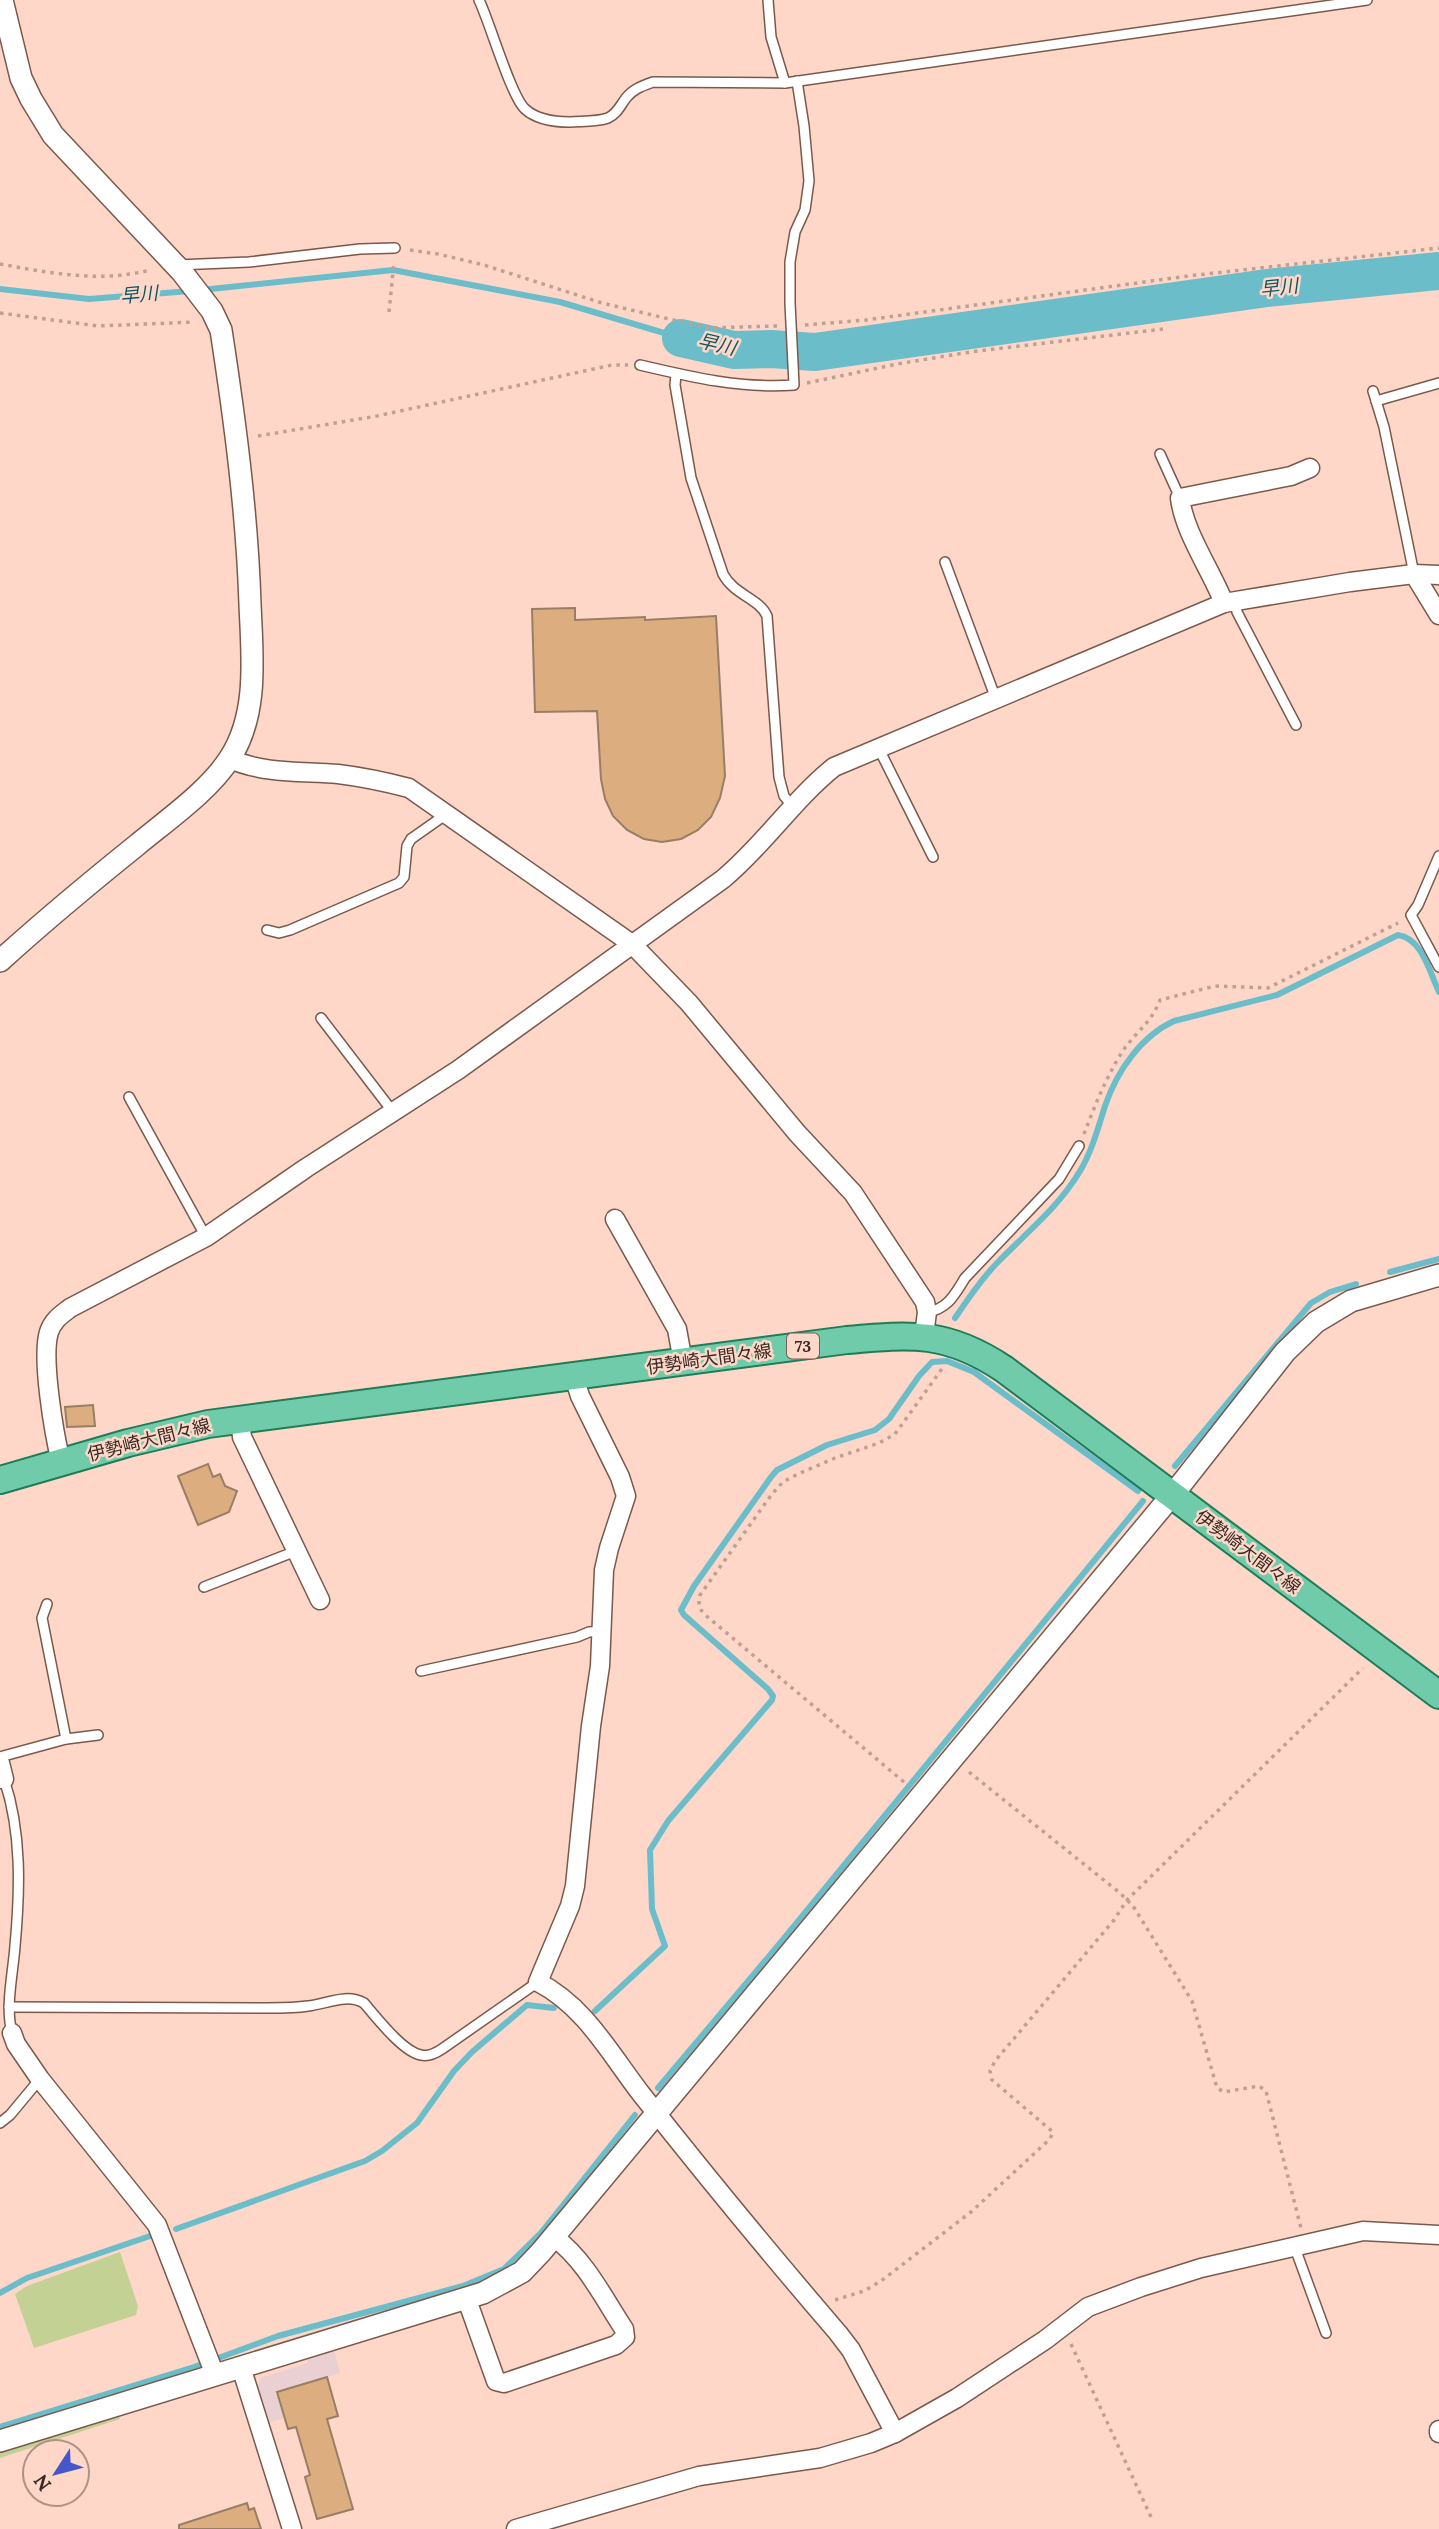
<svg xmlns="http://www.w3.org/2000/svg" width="1439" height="2529" font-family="Lora,'Noto Sans JP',serif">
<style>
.commercial{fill:#eacfd3}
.green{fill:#c4d195}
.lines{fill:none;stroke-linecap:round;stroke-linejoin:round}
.stream{stroke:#6bbdca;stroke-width:6}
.river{stroke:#6bbdca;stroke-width:38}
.building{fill:#dcae7f;stroke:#977e64;stroke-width:2}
.service-casing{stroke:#7a594c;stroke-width:12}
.minor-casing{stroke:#7a594c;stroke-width:21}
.tertiary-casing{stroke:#7a594c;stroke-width:24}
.primary-casing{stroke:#1e7c56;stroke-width:30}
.path{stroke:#bfa094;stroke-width:3.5;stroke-dasharray:3.5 5;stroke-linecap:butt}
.service{stroke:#fff;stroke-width:9}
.minor{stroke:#fff;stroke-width:18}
.tertiary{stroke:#fff;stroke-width:21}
.primary{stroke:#70cbaa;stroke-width:26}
.labels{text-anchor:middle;stroke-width:5;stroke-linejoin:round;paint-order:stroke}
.shield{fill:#fed7c8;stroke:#735d55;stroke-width:2}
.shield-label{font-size:16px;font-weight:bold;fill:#382924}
.street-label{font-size:18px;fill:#382924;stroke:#fed7c8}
.water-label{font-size:19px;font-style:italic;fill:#0d555f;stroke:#fed7c8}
</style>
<rect width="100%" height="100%" fill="#fed7c8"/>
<!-- commercial -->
<path class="commercial" d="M333 2346 340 2373 318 2380 281 2403 284 2418 267 2424 257 2388 261 2378 308 2363 306 2354Z"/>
<!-- green -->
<g class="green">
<path d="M120 2252 138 2306 136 2315 34 2348 15 2294 27 2286Z"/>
<path d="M118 2414 120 2419 0 2458V2451Z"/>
</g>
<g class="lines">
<!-- stream -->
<g class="stream">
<path d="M0 289 89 299 190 291"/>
<path d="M201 290 393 270 560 302 681 338"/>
<path d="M1390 1272 1439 1259"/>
<path d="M955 1318C968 1299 981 1279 998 1262 1027 1232 1058 1208 1080 1171 1092 1151 1098 1128 1105 1106 1117 1071 1141 1036 1174 1021L1277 995 1398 935C1422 938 1430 973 1439 992"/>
<path d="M1175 1466 1311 1303 1330 1292 1356 1284"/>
<path d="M595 2011 665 1946 652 1909 650 1850 668 1821 772 1700 773 1696 768 1689 684 1615 681 1610 694 1586 771 1477 777 1470 827 1445 875 1430 889 1419 919 1376 932 1362 947 1361 974 1372 1138 1491"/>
<path d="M658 2088 781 1942 1143 1501"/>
<path d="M176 2229 365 2161 382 2151 417 2123 454 2071 472 2052 527 2005 554 2008"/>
<path d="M0 2293 27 2278 150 2236"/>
<path d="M0 2427 194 2367 278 2336 463 2286 504 2269 540 2234 635 2115"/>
</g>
<!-- river -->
<path class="river" d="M681 338 734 350 771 349 815 352 1267 288 1439 271"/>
</g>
<!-- building -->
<g class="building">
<path d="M575 608V620L645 617V620L716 616 725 776 720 798 711 817 698 830 681 839 662 842 644 839 627 830 613 816 605 799 601 779 597 711 535 712 532 609Z"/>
<path d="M93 1405 95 1426 67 1427 65 1407Z"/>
<path d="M208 1464 213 1477 220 1474 225 1486 237 1491 229 1512 198 1525 178 1476Z"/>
<path d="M327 2377 338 2416 327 2419 353 2509 317 2519 305 2477 310 2475 296 2427 288 2429 277 2392Z"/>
<path d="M247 2503 249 2510 254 2508 261 2529H179V2525Z"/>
</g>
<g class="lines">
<defs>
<g id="service">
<path d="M479 0C490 23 511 96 525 109 537 120 555 122 570 122 583 121 596 122 608 118 617 114 620 106 626 98 633 89 642 86 653 82L785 83 1367 0"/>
<path d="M768 0 771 37 785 83"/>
<path d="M177 265 249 262 360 249 395 248"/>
<path d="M640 365C691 377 741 389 794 385L790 303V262L795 232 805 210 809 181 804 126 797 81"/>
<path d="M676 374 675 385 691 478 723 574C734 595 759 598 767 616L779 777 784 796 793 807"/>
<path d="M1373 391 1384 427 1414 574"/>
<path d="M1376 401 1439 383"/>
<path d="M1160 454 1180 498"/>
<path d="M945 562 996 699"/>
<path d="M1235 601 1237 612 1296 725"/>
<path d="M879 749 933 857"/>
<path d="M1439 856 1418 905 1411 915 1439 967"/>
<path d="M267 930 279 933 290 930 399 883 404 877 407 846 411 839 445 815"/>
<path d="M321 1018 393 1112"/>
<path d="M129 1097 206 1237"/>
<path d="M927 1312C948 1309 955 1294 965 1278L1059 1179 1079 1146"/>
<path d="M204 1587 296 1551"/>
<path d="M47 1604 42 1618 66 1739"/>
<path d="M421 1671 577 1637 589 1632 601 1631"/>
<path d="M0 1757 66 1739 98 1735"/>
<path d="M4 1779C22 1832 20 1891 15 1946 13 1974 5 2006 12 2033"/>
<path d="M9 2007 268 2008C282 2008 295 2008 308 2006 327 2004 346 1993 364 2003 376 2017 403 2052 421 2055 428 2057 436 2053 442 2049L538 1982"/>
<path d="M0 2123 10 2115 40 2079"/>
<path d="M1295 2248 1326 2333"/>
</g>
<g id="minor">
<path d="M1414 574 1439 615"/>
<path d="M1224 603C1211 570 1184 532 1180 498L1291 476 1310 468"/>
<path d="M230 759C265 774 301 771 338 774 363 777 386 782 409 788L632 944 689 1003 797 1133 853 1193 925 1302 927 1312 924 1336"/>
<path d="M615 1219 677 1329 683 1362"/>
<path d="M574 1377 580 1396 620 1477 626 1496 609 1548 604 1570 600 1666 591 1726 575 1886 570 1906 538 1982C586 2007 610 2054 642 2095 705 2175 771 2255 838 2333L851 2350 895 2433"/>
<path d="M240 1420 242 1437 320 1600"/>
<path d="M61 1462C54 1434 41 1357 49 1332 53 1320 61 1315 70 1308L206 1237 306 1168 458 1070 723 879C764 845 793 800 834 767L1224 603 1350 582 1414 574 1439 575"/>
<path d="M0 1763 4 1779H0"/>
<path d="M12 2033 16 2044 40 2079 157 2225 215 2375"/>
<path d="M466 2297 496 2381 504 2383 616 2345 625 2337 624 2329C603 2297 585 2260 554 2237"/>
<path d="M241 2367 292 2529"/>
<path d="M1439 2430V2433"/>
<path d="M516 2529 699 2476 820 2458 871 2443 895 2433 957 2398 1045 2340 1088 2307 1141 2287 1201 2268 1363 2231 1439 2235"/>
</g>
<g id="tertiary">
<path d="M0 961C44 921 91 882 137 845 167 820 209 791 230 758 259 713 252 655 250 604 247 512 235 421 221 330L212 311 182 272 53 135 31 99 21 78 2 0"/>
<path d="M0 2441 483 2293 522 2272 541 2252 1182 1483 1285 1352 1316 1322 1351 1301 1439 1275"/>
</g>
<path id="primary" d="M0 1480 128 1443 208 1424 847 1340C913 1334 947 1331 1004 1369L1439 1695"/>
</defs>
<!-- service casing -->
<use href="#service" class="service-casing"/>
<!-- minor casing -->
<use href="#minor" class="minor-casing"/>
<!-- tertiary casing -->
<use href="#tertiary" class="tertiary-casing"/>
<!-- primary casing -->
<use href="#primary" class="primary-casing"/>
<!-- path -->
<g class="path">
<path d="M410 250 438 254 484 265 602 303 707 328 777 326"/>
<path d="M0 264C49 273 101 283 150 270"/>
<path d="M389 312 394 262"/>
<path d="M0 313 98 326 194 322"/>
<path d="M805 325 866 320 1188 276 1439 248"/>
<path d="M807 383 897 364 970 352 1163 329"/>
<path d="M258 436 377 416 612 365H628"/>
<path d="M1084 1134C1095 1105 1107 1075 1124 1049 1138 1030 1151 1023 1160 1000L1215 986 1268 988 1398 923"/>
<path d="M969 1772 1120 1893 1133 1906 1192 2001 1217 2088 1224 2092 1259 2086 1266 2091 1301 2228"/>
<path d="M904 1782 704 1614C699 1608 698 1603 700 1595L772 1494 783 1482 798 1474 835 1458 879 1443 895 1434 944 1366"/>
<path d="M835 2300 864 2291 881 2281 971 2212 1050 2139 1053 2132 992 2080 990 2071 995 2061 1114 1920 1127 1900 1363 1668"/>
<path d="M1071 2344 1151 2517"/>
</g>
<!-- service -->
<use href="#service" class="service"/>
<!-- minor -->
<use href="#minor" class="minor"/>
<!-- tertiary -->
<use href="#tertiary" class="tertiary"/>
<!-- primary -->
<use href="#primary" class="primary"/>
</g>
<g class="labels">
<!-- shield labels -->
<rect class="shield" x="787" y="1333.5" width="32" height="25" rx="5"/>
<g class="shield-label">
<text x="803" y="1352">73</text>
</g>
<!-- street labels -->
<g class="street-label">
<text transform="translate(709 1359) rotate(-8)" y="6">伊勢崎大間々線</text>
<text transform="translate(149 1440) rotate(-14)" y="6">伊勢崎大間々線</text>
<text transform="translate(1248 1552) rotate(37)" y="6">伊勢崎大間々線</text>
</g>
<!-- water labels -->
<g class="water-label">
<text transform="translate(1279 287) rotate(-6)" y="7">早川</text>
<text transform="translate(139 294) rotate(-5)" y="7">早川</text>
<text transform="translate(717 344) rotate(13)" y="7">早川</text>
</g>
</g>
<!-- north arrow -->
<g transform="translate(56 2473) rotate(234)"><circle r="33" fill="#fed7c8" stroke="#af9186" stroke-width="2"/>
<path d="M0-5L12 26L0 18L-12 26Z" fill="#4157ca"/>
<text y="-10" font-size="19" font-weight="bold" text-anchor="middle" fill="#382924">N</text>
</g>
</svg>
